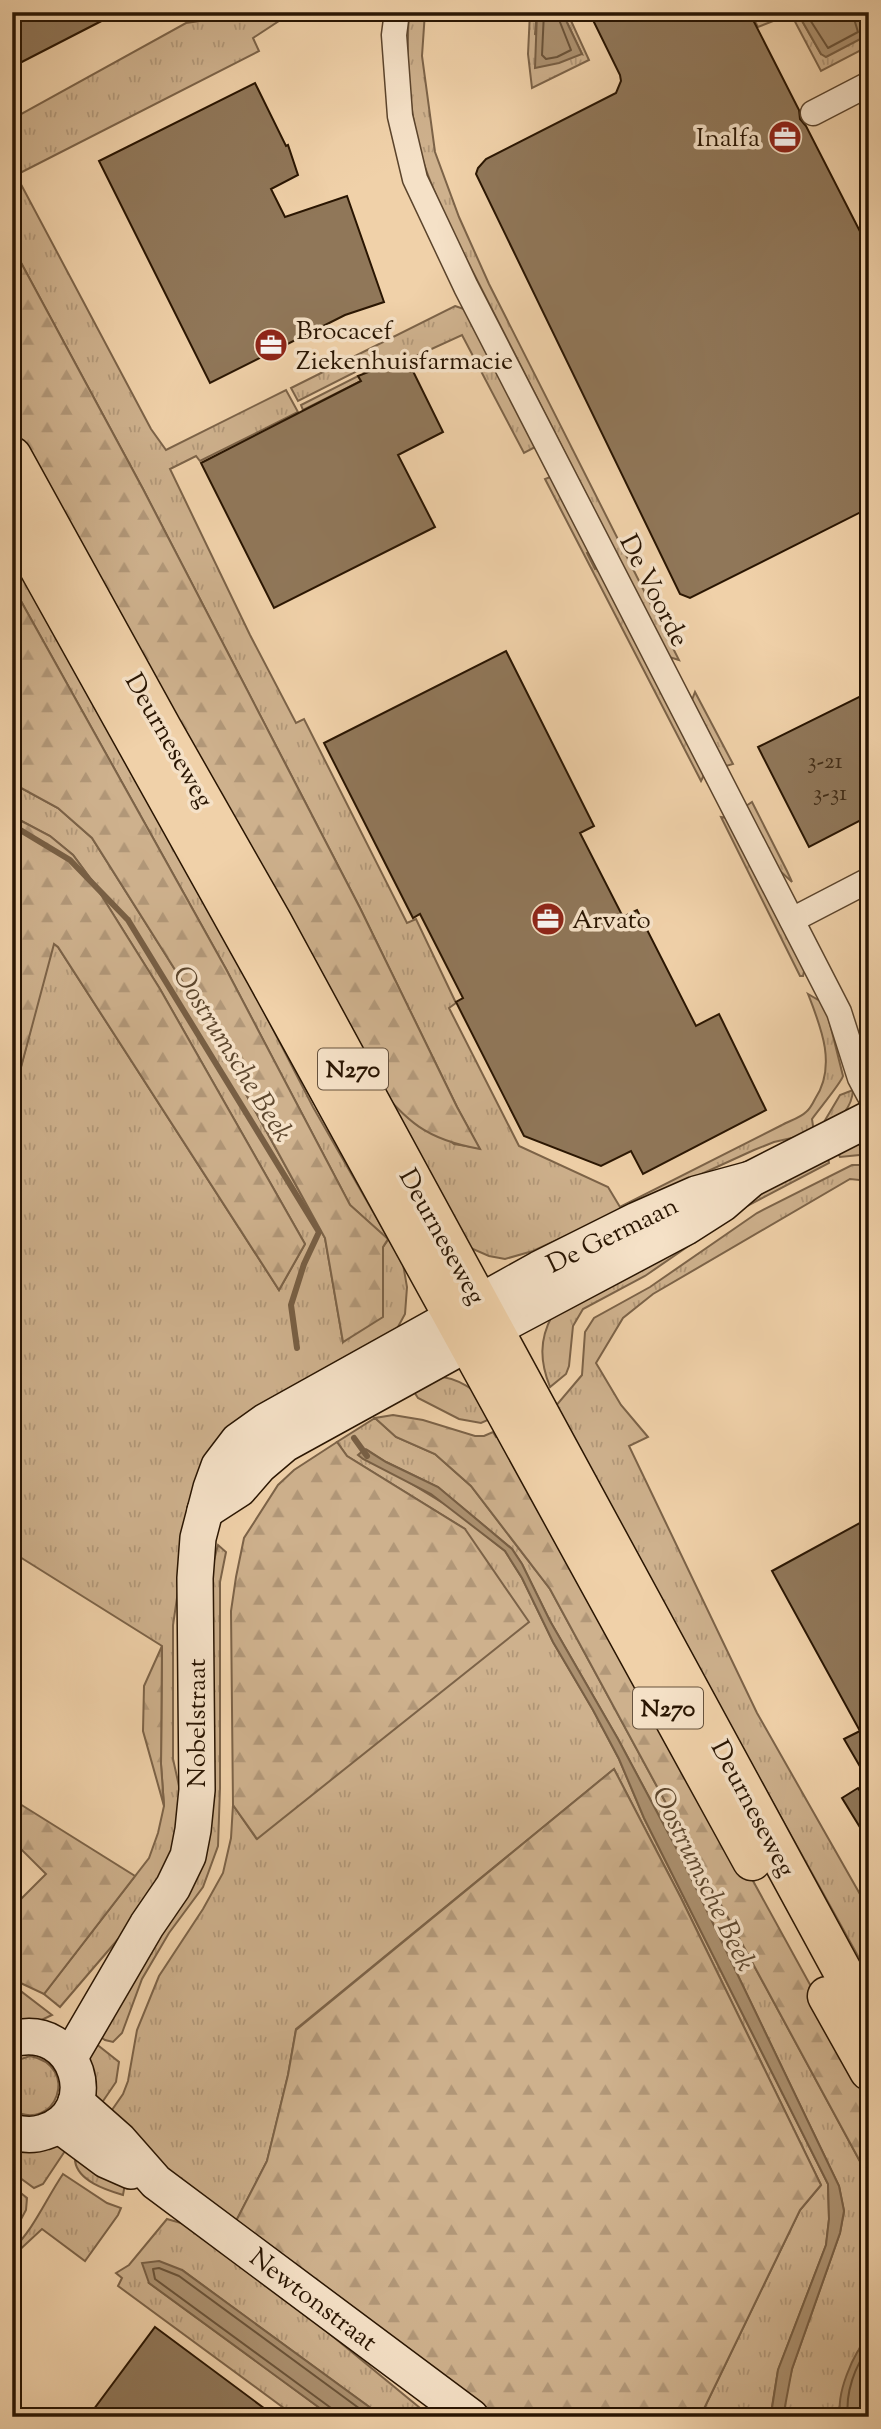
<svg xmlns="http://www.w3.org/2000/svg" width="881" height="2429" font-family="'Sorts Mill Goudy',serif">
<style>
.grass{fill:url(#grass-tufts);stroke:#7c6348;stroke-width:2}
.forest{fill:url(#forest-firs);stroke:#7c6348;stroke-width:2}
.water{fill:#ac9170;stroke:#785f44;stroke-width:2}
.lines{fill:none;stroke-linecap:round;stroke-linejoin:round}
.shore{stroke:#6a5339;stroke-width:2}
.stream{stroke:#785f44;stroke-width:6}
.building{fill:#907759;stroke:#291502;stroke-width:2}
.street-casing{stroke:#5b442c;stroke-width:27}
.secondary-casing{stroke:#291502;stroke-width:38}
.primary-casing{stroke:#291502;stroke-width:41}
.street{stroke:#f5e1c7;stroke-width:24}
.secondary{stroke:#f5e1c7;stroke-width:35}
.primary{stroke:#f0d1a9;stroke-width:38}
.labels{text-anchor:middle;stroke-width:7;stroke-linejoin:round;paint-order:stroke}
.number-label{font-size:23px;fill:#432e18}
.shield{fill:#f5e1c7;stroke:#66523d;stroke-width:2}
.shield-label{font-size:24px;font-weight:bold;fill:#291502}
.poi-label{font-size:26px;fill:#291502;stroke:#f5e1c7;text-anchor:start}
.street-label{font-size:26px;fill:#291502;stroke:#f5e1c7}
.water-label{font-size:28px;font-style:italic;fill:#5d472e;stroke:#f5e1c7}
</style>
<defs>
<pattern id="grass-tufts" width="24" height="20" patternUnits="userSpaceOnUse" patternTransform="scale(1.75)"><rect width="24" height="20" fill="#ceb18d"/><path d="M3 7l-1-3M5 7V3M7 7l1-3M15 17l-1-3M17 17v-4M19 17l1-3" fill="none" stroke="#b19778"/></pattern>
<pattern id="forest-firs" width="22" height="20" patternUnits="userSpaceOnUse" patternTransform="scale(1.75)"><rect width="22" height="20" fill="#ceb18d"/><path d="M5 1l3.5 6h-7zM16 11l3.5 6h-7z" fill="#b19778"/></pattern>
</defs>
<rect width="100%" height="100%" fill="#f0d1a9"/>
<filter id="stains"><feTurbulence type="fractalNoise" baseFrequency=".00286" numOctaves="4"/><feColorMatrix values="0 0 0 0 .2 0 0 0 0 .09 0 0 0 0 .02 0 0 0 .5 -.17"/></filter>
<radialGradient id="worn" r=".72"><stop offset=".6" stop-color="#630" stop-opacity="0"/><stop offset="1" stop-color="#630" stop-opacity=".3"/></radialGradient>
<!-- grass -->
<g class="grass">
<path d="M409 12H425L422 56 435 152 459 217 489 284 679 660 669 657 447 221C438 199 427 177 421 154 408 107 406 60 409 12Z"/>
<path d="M530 12H537L535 34 582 54 562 12H567L589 60 532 88 528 54Z"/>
<path d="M750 12H797L821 54 864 23 857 12H866L869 18V46L821 71 791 14 758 27Z"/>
<path d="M248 14 285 17 253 38 259 51 16 175 151 429 166 450 286 390 298 412 200 461 196 456 170 469 250 635 296 723 304 719 407 923 416 919 456 1003 449 1008 519 1146 608 1187 620 1207 782 1125C789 1121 800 1118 806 1112 810 1109 813 1103 815 1099 837 1066 821 1027 808 994L825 1004 843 1076C841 1083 819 1109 812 1119L814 1133 774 1142 754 1150 533 1251 505 1259 489 1256 459 1243 366 1073 454 1144 479 1148 457 1107 360 908 143 489 12 246V119L186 23Z"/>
<path d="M455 306 467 310 537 446 524 453 462 335 414 357 364 373 361 369 298 401 291 388Z"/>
<path d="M358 376 361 381 303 410 301 405Z"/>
<path d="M553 476 593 550 587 553 595 569 600 567 706 771 701 781 545 479Z"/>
<path d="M12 541 223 932 313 1107 403 1264 407 1287 405 1314 393 1336 331 1375 181 1571 173 1625V1759L181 1795 175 1849 155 1891 125 1931 60 2007 44 1994 149 1858 158 1833 164 1806 161 1764 162 1646 12 1552V1101L53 943 58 947 279 1290 305 1244 160 989 93 882 73 855 50 836 12 816V783L58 808 92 838 196 1003 325 1238 343 1342 382 1280 383 1247 388 1240 350 1205 226 969 12 585Z"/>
<path d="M695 692 733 764 726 766 692 700Z"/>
<path d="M752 802 787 871 792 882 779 870 746 806Z"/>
<path d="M721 817 728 818 805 967 803 976H800Z"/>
<path d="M853 1090C852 1107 840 1121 824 1127V1122L840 1095Z"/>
<path d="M865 1144 869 1145V1154L840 1157 836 1149 844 1145Z"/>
<path d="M827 1153 829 1163 745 1207 645 1276 583 1309 573 1326 569 1366 566 1374 550 1387C540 1362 539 1340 552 1316Z"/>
<path d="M852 1165H869V1181L850 1179 653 1294 623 1318 596 1363 621 1405 648 1437 629 1446 757 1713 869 1910V1976L554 1408 582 1375 585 1332 594 1318 650 1287 757 1213Z"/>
<path d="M429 1375C465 1378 475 1391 499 1415L481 1423 459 1419 418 1398 409 1384Z"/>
<path d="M375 1418 396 1437 435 1454 471 1486 550 1589 869 2178V2337L861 2344 839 2408 841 2417H783L782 2410 792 2369 840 2233 844 2211 839 2186 682 1859 618 1739 550 1621 522 1564 512 1549 438 1487 386 1462 366 1449 407 1481 451 1508 505 1551 522 1578 553 1642 593 1710 619 1759 644 1818 828 2184 829 2219 826 2245 778 2370 772 2407 773 2417H700L800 2210 821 2185 681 1898 614 1769 296 2029 288 2075 267 2161 234 2225 105 2120 123 2094 128 2081 137 2030 159 1976 203 1909 223 1873 231 1838 233 1805 256 1838 465 1529 347 1456 337 1442Z"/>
<path d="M218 1545 226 1552 220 1582V1788L218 1846 203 1887 169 1933 142 1979 122 2033 113 2042 105 2040 95 2033 190 1884 207 1587Z"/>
<path d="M12 1987 18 1989 52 2015 33 2024 12 2029Z"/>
<path d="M90 2039 119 2062 116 2082 97 2110 83 2059Z"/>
<path d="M30 2056C81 2066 56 2134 12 2110V2062Z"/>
<path d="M12 2143 69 2145 43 2184 34 2188 12 2172Z"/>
<path d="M80 2153 125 2184 123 2195C106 2190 78 2181 75 2161Z"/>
<path d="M63 2174 107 2203 121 2208 118 2215 85 2261 42 2229 12 2257V2250C34 2229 46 2199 63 2174Z"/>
<path d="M12 2186 27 2198 26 2210 12 2236Z"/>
<path d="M167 2219 202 2229 431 2417H383L182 2270 149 2283 332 2417H296L118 2286 122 2278 116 2273 129 2265Z"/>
</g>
<!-- forest -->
<g class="forest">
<path d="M12 246 143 489 360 908 457 1107 480 1149C418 1138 405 1117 366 1073L12 436Z"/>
<path d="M12 585 226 969 350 1205 388 1239 383 1247V1317L343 1342 325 1238 196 1003 92 838 58 808 12 783Z"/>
<path d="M12 816 50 836 73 855 93 882 160 989 305 1244 279 1290 58 947 54 944 12 1101Z"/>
<path d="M393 1415 423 1420 475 1436H484L493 1432 496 1437 504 1434 674 1737 869 2092V2178L550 1589 471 1486 435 1454 396 1437 375 1418Z"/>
<path d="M337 1442 347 1456 465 1529 529 1622 257 1839 233 1805 231 1611 236 1577 244 1538 278 1485 294 1470Z"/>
<path d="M162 1646 161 1764 164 1806 143 1731 144 1686Z"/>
<path d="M614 1769 681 1898 821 2185 800 2210 700 2417H491L234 2225 267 2161 288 2075 296 2030Z"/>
<path d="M12 1799 135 1876 44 1994 12 1979V1908L46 1874 21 1849 12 1857Z"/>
</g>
<!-- water -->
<g class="water">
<path d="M537 12H562L582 54 559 63 535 68Z"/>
<path d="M797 12H857L868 35 826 57 821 54Z"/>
<path d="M365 1449 386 1462 438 1487 512 1549 522 1564 550 1621 618 1739 682 1859 839 2186 844 2211 840 2233 792 2369 783 2417H773L772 2408 778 2370 826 2245 829 2219 828 2184 644 1818 619 1759 593 1710 553 1642 522 1578 505 1551 431 1494 363 1459 358 1455Z"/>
<path d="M159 2261 182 2270 383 2417H332L149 2283 142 2263Z"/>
<path d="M869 2337V2417H841C835 2396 853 2352 869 2337Z"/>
</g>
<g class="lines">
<!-- shore -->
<g class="shore">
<path d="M544 12 542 55 546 59 557 57 571 50 556 12"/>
<path d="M805 12 828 48 858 32 852 12"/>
<path d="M335 2417 331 2408 155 2279 153 2269 159 2268 179 2276 371 2417"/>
<path d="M848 2417C845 2393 855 2366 869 2347"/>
</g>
<!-- stream -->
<g class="stream">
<path d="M12 825 70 860 128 920 319 1232 304 1264 291 1305 297 1348"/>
<path d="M354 1438 367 1456"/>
</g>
</g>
<!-- building -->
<g class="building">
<path d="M12 12H119L12 67Z"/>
<path d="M589 12H749L799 110 800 119 806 126 869 249V508L690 598 680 594 476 174 478 168 486 159 616 93 621 81 620 75Z"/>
<path d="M255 83 286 146 288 145 298 175 271 189 285 217 347 196 384 302 345 315 210 383 99 161Z"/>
<path d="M406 357 443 432 398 455 435 527 274 608 201 463 361 381 358 376Z"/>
<path d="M506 651 594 826 580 833 623 917 637 910 696 1026 719 1014 766 1110 643 1174 631 1151 601 1166 524 1136 456 1002 463 998 420 914 413 918 324 743Z"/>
<path d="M869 692V816L809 847 758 747Z"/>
<path d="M869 1518V1782L844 1739 860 1731 772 1571Z"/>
<path d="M858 1788 869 1805V1842L842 1798Z"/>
<path d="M155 2327 276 2417H88Z"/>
</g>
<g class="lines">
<defs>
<g id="street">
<path d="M397 12 394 35 400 116 415 179 466 287 839 1012 860 1078 869 1095"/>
<path d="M813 113 869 84"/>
<path d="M792 920 869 880"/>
</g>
<g id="secondary">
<path d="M205 1511 239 1489 259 1466 285 1444 494 1329 686 1227 722 1204 751 1179 869 1119"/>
<path d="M12 2039C78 2021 105 2113 44 2132 33 2136 23 2135 12 2132"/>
<path d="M70 2057 147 1925 173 1887 188 1856 193 1830 197 1790 195 1578 198 1538 211 1488 219 1466 238 1441 266 1421 539 1269 637 1220 696 1194 751 1179"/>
<path d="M76 2102 119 2140 156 2182 471 2417"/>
<path d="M59 2125 106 2160 131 2171"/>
</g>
<g id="primary">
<path d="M12 456 162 728 273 923 869 2020"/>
<path d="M12 520 265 974 752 1861"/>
<path d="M827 1996 869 2071"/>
</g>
</defs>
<!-- street casing -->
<use href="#street" class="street-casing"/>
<!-- secondary casing -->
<use href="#secondary" class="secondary-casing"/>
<!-- primary casing -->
<use href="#primary" class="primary-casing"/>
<!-- street -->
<use href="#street" class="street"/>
<!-- secondary -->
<use href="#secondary" class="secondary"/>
<!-- primary -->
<use href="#primary" class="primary"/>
</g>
<!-- icons -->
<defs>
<symbol id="office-disc" viewBox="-11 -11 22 22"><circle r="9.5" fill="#8f2418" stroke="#f5e1c7"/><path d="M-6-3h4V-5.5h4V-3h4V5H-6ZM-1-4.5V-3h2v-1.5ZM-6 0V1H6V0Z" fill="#fff"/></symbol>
</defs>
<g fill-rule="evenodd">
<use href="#office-disc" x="766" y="118" width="38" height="38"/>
<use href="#office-disc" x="252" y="326" width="38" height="38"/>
<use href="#office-disc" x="529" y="900" width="38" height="38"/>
</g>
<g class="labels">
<!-- number labels -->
<g class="number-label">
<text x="825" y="768">3-21</text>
<text x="830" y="800">3-31</text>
</g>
<!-- shield labels -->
<g class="shield">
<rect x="318" y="1048.5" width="70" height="41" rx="5"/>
<rect x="633" y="1687.5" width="70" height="41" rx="5"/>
</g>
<g class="shield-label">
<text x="353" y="1077">N270</text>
<text x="668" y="1716">N270</text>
</g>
<!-- poi labels -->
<g class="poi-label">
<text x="760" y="146" text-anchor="end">Inalfa</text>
<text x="296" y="339">Brocacef<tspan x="296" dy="30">Ziekenhuisfarmacie</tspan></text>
<text x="572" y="928">Arvato</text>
</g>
<!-- street labels -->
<g class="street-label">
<text transform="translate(655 590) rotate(63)" y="9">De Voorde</text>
<text transform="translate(170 740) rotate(60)" y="9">Deurneseweg</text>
<text transform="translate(612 1234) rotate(-26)" y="9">De Germaan</text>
<text transform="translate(443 1236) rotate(61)" y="9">Deurneseweg</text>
<text transform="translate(196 1723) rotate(-90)" y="9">Nobelstraat</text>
<text transform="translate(754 1808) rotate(62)" y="9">Deurneseweg</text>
<text transform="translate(314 2299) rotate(37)" y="9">Newtonstraat</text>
</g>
<!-- water labels -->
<g class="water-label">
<text transform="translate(234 1053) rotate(58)" y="10">Oostrumsche Beek</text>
<text transform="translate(705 1878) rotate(64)" y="10">Oostrumsche Beek</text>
</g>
</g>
<!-- margin -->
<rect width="881" height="2429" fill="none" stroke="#f0d1a9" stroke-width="42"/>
<rect x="14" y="14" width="853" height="2401" fill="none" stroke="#291502" stroke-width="3.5"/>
<rect x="21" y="21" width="839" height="2387" fill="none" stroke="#291502" stroke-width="2"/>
<rect width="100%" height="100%" filter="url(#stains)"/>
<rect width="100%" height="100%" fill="url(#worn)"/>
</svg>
